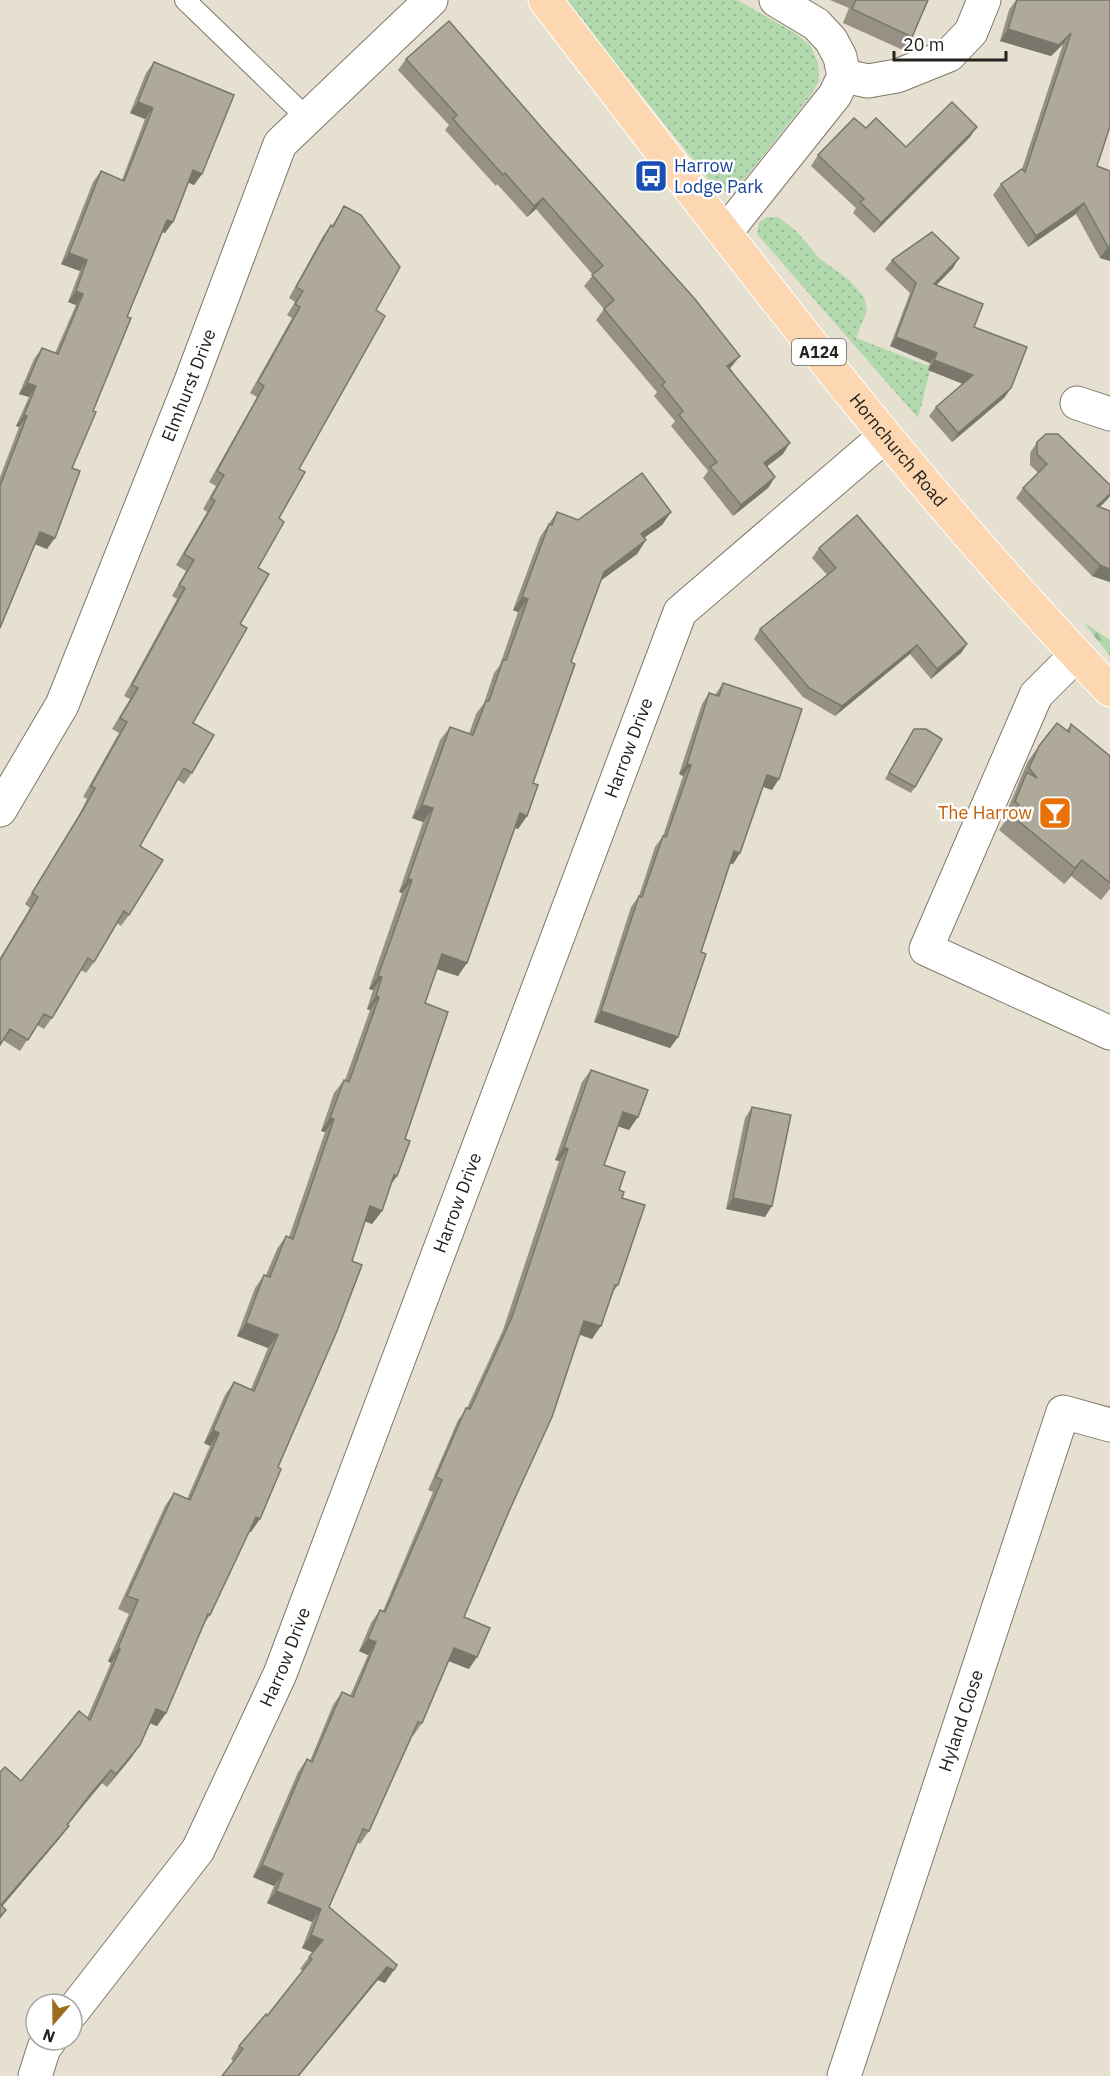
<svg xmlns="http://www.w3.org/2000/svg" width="1110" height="2076" font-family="'IBM Plex Sans',sans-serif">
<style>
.grass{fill:url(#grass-dots)}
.forest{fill:url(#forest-firs)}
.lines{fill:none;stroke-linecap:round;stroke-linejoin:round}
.service-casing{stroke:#7f796a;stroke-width:22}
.minor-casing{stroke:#7f796a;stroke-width:35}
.primary-casing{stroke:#fff;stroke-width:35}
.service{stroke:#fff;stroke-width:20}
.minor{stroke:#fff;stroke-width:33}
.primary{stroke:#fdd7b2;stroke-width:33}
.wall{fill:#969184}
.shaded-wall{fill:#7a766b}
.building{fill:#afa999;stroke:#7a766b;stroke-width:1.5}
.labels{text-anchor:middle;stroke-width:5;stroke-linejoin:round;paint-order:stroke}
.shield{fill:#fff;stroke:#666460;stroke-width:1.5}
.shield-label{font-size:16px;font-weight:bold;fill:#24221c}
.transit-label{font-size:18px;fill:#164399;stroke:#fff;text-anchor:start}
.street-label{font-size:18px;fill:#24221c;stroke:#fff}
.food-label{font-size:18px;fill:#c56008;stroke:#fff;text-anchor:end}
</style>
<defs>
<pattern id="grass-dots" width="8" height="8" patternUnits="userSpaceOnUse" patternTransform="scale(1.5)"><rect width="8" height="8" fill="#b2d8ae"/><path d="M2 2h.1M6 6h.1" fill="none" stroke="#99b995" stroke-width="1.8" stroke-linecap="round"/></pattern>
<pattern id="forest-firs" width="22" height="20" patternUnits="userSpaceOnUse" patternTransform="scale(1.5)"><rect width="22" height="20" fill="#b2d8ae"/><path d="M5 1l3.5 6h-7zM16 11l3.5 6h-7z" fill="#99b995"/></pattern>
</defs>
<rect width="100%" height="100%" fill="#e6e0d0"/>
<!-- grass -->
<g class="grass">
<path d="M564 0H737L795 33 810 45 818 63 819 81 811 95 740 185C732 191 727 194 718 190Z"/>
<path d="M767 217H778L796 231 819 258 849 280 864 297 867 310 856 338 931 367 918 418 757 234 759 222Z"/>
</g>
<!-- forest -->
<path class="forest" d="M1083 622 1110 640V656Z"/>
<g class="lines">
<defs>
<path id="service" d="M185 0 307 118"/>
<g id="minor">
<path d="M844 76 868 81 897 76 949 55 971 32 984 0"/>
<path d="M725 233 835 95 844 76 840 57 831 40 816 24 776 0"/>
<path d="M1077 403 1110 414"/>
<path d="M1076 655 1036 695 926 949 1110 1033"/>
<path id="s1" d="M0 810 62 705 191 381 280 144 431 0"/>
<path id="s2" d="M72 2012 198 1850 280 1674 680 612 885 436"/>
<path d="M35 2076 44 2048 50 2040"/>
<path id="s3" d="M844 2076 1063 1412 1110 1425"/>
</g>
<g id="primary">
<path id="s4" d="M545 0C727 235 904 476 1110 690"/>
</g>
</defs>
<!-- service casing -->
<use href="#service" class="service-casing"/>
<!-- minor casing -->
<use href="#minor" class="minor-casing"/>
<!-- primary casing -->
<use href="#primary" class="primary-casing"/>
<!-- service -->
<use href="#service" class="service"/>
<!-- minor -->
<use href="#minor" class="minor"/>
<!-- primary -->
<use href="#primary" class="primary"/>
</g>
<!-- wall -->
<g class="wall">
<path d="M830 0H928L912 37 903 50 843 23 849 8Z"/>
<path d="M1016 0H1110L1097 166 1110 261 1100 258 1076 214 1028 247 993 195 1001 184 1022 169 1063 44 1051 56 1000 41 1009 10Z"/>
<path d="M406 59 732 366 730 368 783 454 767 466 775 477 768 488 733 516 703 478 708 471 671 426 675 421 654 396 657 392 596 320 604 309 584 286 593 275 536 209 527 217 497 184 496 186 445 130 449 125 398 70Z"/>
<path d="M154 62 202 174 194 185 188 182 165 233 162 232 127 317 72 468 47 549 35 544 0 628V477L19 427 16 426 29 397 19 394 34 359 42 348 55 353 76 305 68 302 80 271 61 264 93 182 101 171 122 180 145 119 130 113 146 73Z"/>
<path d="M866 128 906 147 970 137 874 233 853 213 856 208 811 166 818 155Z"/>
<path d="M344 206 376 310 299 469 258 568 240 624 193 723 192 773 184 784 178 780 140 846 129 915 121 926 117 923 94 962 86 973 81 970 52 1018 44 1029 37 1025 20 1051 3 1040 0 1045V958L30 908 25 904 77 819 87 799 83 797 119 733 112 729 130 699 124 696 177 599 172 596 186 571 176 565 207 512 203 509 216 486 209 482 257 397 250 393 292 318 287 315 295 302 289 298 323 236 331 225 332 226Z"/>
<path d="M892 260 953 268 936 285 974 327 1011 388 1004 398 952 442 929 416 936 407 963 384 928 370 930 363 890 346 910 293 885 269Z"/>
<path d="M1037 442 1110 485V496L1100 507 1110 511V582L1092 576 1016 498 1023 488 1038 473 1030 465V453Z"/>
<path d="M557 512 578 520 671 512 662 525 644 538 646 540 637 554 601 580 571 662 533 783 527 816 518 829 515 828 458 976 437 969 425 1003 405 1139 382 1211 372 1224 365 1221 278 1467 251 1532 249 1531 210 1615 204 1624 166 1713 157 1726 150 1723 131 1758 107 1787 102 1783 80 1809 67 1825 69 1826 59 1839 2 1906 6 1910 0 1919V1772L21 1781 87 1718 111 1663 108 1661 129 1614 118 1609 165 1506 174 1493 187 1499 210 1446 204 1443 225 1395 234 1382 251 1389 268 1348 237 1336 255 1288 264 1275H266L277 1249 286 1236 289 1237 325 1132 321 1131 334 1093 344 1080H345L370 1010 367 1009 373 990 369 989 402 893 399 892 423 822 412 818 440 740 450 727 469 734 476 714 484 703 494 673 500 665 518 612 513 610 540 537Z"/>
<path d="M819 548 967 644 961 653 931 679 910 654 835 716 803 697 754 639 760 629 827 575 812 558Z"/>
<path d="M723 683 772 790 763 787 740 853 733 864 730 863 701 952 678 1037 670 1048 594 1022 631 907 639 896 655 847 663 836 683 776 679 774 702 704 709 693 715 695Z"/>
<path d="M1071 724 1110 756V889L1101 900 1071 876 1064 884 999 830 1006 820 1004 817 1018 785V784L1028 761 1039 746 1067 730Z"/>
<path d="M914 729 915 787 911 793 885 779Z"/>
<path d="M591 1070 629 1130 618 1126 604 1165 619 1190 622 1198 618 1285 613 1292 592 1339 580 1335 510 1509 464 1617 469 1669 448 1661 422 1723 413 1736 412 1735 369 1831 360 1844 357 1842 329 1907 385 1983 378 1980 233 2061 231 2059 239 2046 267 2016 303 1971 300 1969 313 1952 302 1948 312 1922 267 1903 274 1886 253 1877 298 1772 307 1759 310 1761 333 1705 342 1692 350 1696 368 1655 359 1651 371 1623 380 1610 383 1611 433 1492 428 1490 458 1420 467 1408 503 1330 559 1161 555 1160 582 1082Z"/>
<path d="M752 1107 765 1217 726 1209 745 1118Z"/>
</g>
<!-- shaded-wall -->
<g class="shaded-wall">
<path d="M1008 29 1071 33 1063 44 1051 56 1000 41Z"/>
<path d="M138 102 153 108 145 119 130 113Z"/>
<path d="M977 127 970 137 874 233 881 223Z"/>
<path d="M193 170 202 174 194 185 185 181Z"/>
<path d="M543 198 536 209 527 217 534 206Z"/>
<path d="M1084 203 1076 214 1028 247 1036 236Z"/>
<path d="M167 220 173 222 165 233 159 230Z"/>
<path d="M1108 247H1110V261L1100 258Z"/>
<path d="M69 253 87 260 80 271 61 264Z"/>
<path d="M959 258 953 268 928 294 934 284Z"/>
<path d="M76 291 83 294 76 305 68 302Z"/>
<path d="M896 337 937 353 930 363 890 346Z"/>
<path d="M740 356 732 366 720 377 727 366Z"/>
<path d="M934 360 973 375 966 385 928 370Z"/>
<path d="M27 383 36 386 29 397 19 394Z"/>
<path d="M1011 388 1004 398 952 442 958 433Z"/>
<path d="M24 415 27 416 19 427 16 426Z"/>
<path d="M790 443 783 454 757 474 764 463Z"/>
<path d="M775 477 768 488 733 516 741 505Z"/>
<path d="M1110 494V496L1107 500 1089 517 1097 506Z"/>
<path d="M671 512 662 525 631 547 641 534Z"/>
<path d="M40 532 55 538 47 549 32 543Z"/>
<path d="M646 540 637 554 595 585 604 572Z"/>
<path d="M1100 565 1110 569V582L1092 576Z"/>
<path d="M522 597 528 599 518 612 513 610Z"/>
<path d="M967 644 961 653 931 679 937 669Z"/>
<path d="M917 645 910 654 835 716 842 706Z"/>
<path d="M687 764 691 765 683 776 679 774Z"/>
<path d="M767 775 779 779 772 790 759 785Z"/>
<path d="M422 805 433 808 423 822 412 818Z"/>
<path d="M520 813 527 816 518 829 511 826Z"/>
<path d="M734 851 740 853 733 864 726 862Z"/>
<path d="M1082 860 1071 876 1064 884 1075 868Z"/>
<path d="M408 879 412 880 402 893 399 892Z"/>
<path d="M442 954 467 963 458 976 433 968Z"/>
<path d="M378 976 382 977 373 990 369 989Z"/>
<path d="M376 996 379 997 370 1010 367 1009Z"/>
<path d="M601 1011 678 1037 670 1048 594 1022Z"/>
<path d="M623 1112 638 1117 629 1130 614 1125Z"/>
<path d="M330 1118 334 1119 325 1132 321 1131Z"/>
<path d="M564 1147 568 1149 559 1161 555 1160Z"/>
<path d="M394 1175 397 1176 388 1189Z"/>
<path d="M733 1198 772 1206 765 1217 726 1209Z"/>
<path d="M370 1206 382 1211 372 1224 361 1220Z"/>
<path d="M584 1321 601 1326 592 1339 576 1333Z"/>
<path d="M246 1323 278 1335 268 1348 237 1336Z"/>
<path d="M213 1430 219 1433 210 1446 204 1443Z"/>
<path d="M256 1517 260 1519 251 1532 247 1530Z"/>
<path d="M368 1639 376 1642 368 1655 359 1651Z"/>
<path d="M118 1648 120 1649 111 1663 108 1661Z"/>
<path d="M454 1648 477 1657 469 1669 446 1660Z"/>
<path d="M156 1709 166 1713 157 1726 147 1722Z"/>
<path d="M140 1745 131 1758 107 1787 116 1774Z"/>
<path d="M111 1770 102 1783 57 1838 67 1825Z"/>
<path d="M69 1826 59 1839 0 1909V1907Z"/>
<path d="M262 1865 283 1874 274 1886 253 1877Z"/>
<path d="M276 1891 321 1909 312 1922 267 1903Z"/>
<path d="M311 1935 323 1940 314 1953 302 1948Z"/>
<path d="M387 1967 394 1970 385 1983 378 1980 299 2076H297Z"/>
</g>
<!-- building -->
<g class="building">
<path d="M856 0H928L912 37 852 9Z"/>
<path d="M1017 0H1110V126L1097 166 1110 171V247H1108L1084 203 1036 236 1001 184 1022 169 1025 172 1071 33 1059 45 1008 29Z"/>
<path d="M449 21 548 135 694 298 740 356 727 366 790 443 764 463 775 477 741 505 710 467 717 462 679 415 683 411 662 385 665 382 604 309 614 300 592 275 603 266 543 198 534 206 505 173 503 175 453 119 457 115 406 59Z"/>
<path d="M154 62 234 95 202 174 193 170 173 222 167 220 127 317 131 318 93 411 96 412 72 468 80 471 55 538 40 532 0 628V486L27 416 24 415 36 386 27 383 42 348 58 354 83 294 76 291 87 260 69 253 101 171 124 181 153 108 138 102Z"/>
<path d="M952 102 977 127 881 223 860 202 864 199 818 155 854 118 866 128 876 118 906 147Z"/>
<path d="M344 206 361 215 400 267 376 310 385 316 299 469 305 472 279 518 284 522 258 568 269 574 240 624 247 628 193 723 214 735 192 773 184 768 140 846 163 860 129 915 124 911 94 962 88 958 52 1018 44 1014 28 1040 10 1029 0 1045V960L38 897 32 893 84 808 95 788 91 786 127 722 120 718 138 688 132 685 185 588 179 585 194 560 184 554 215 501 211 498 224 475 217 471 264 386 258 382 300 307 295 304 303 291 296 287 331 225 333 227Z"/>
<path d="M932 232 959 258 934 284 983 304 974 327 1027 347 1011 388 958 433 936 407 973 375 934 360 937 353 896 337 916 283 892 260Z"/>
<path d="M1046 434H1058L1110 485V494L1097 506 1110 511V569L1100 565 1023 488 1047 464 1037 454V442Z"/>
<path d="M642 473 671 512 641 534 646 540 604 572 571 662 575 664 533 783 538 785 527 816 520 813 467 963 442 954 425 1003 448 1012 405 1139 410 1141 397 1176 394 1175 382 1211 370 1206 352 1261 362 1265 337 1331 278 1467 281 1469 260 1519 256 1517 210 1615 208 1614 166 1713 156 1709 140 1745 116 1774 111 1770 89 1796 67 1825 69 1826 1 1905 6 1910 0 1917V1772L5 1767 21 1781 79 1711 90 1720 120 1649 118 1648 138 1600 127 1596 174 1493 190 1500 219 1433 213 1430 234 1382 254 1391 278 1335 246 1323 264 1275 270 1277 286 1236 293 1239 334 1119 330 1118 344 1080 349 1082 379 997 376 996 382 977 378 976 412 880 408 879 433 808 422 805 450 727 473 735 486 701H489L503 660H506L528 599 522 597 549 524 552 525 557 512 578 520Z"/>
<path d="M857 515 967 644 937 669 917 645 842 706 809 688 760 629 836 568 819 548Z"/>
<path d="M723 683 802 709 779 779 767 775 740 853 734 851 701 952 706 954 678 1037 601 1011 639 896 642 897 663 836 666 837 691 765 687 764 709 693 719 696Z"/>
<path d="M1057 723 1069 732 1071 724 1110 756V883L1082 860 1075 868 1010 814 1019 805 1015 801 1027 772 1037 778 1029 768 1039 746Z"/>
<path d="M914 729H926L942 739 915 787 889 773Z"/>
<path d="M591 1070 648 1090 638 1117 623 1112 604 1165 625 1172 619 1190 624 1192 622 1198 645 1205 618 1285H615L601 1326 584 1321 552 1417 510 1509 464 1617 490 1628 477 1657 454 1648 422 1723 418 1722 369 1831 363 1829 329 1907 397 1965 394 1970 387 1967 298 2076H222L243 2049 239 2046 266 2014 267 2016 312 1959 309 1957 323 1940 311 1935 321 1909 276 1891 283 1874 262 1865 307 1759 312 1762 342 1692 353 1697 376 1642 368 1639 380 1610 385 1612 442 1480 436 1477 466 1408 470 1409 512 1317 568 1149 564 1147Z"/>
<path d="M752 1107 791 1115 772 1206 733 1198Z"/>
</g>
<!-- icons -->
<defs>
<symbol id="bus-square" viewBox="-11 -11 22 22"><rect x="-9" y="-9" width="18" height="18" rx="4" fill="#1a4fb4" stroke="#fff"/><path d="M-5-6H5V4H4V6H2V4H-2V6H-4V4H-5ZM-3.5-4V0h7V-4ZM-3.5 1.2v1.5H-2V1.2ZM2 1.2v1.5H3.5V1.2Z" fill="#fff"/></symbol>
<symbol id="bar-square" viewBox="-11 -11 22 22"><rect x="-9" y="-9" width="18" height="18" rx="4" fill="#e8710a" stroke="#fff"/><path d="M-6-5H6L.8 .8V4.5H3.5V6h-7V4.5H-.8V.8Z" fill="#fff"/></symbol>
</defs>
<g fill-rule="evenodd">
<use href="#bus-square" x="632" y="157" width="38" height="38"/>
<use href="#bar-square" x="1036" y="794" width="38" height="38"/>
</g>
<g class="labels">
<!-- shield labels -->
<rect class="shield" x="792" y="339" width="54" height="26" rx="4.5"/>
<g class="shield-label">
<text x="819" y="358">A124</text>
</g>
<!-- transit labels -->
<g class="transit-label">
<text x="674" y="172">Harrow<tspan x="674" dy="21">Lodge Park</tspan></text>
</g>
<!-- street labels -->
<g class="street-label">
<text dy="6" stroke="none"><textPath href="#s1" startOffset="466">Elmhurst Drive</textPath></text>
<text dy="6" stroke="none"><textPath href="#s4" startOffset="572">Hornchurch Road</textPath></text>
<text dy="6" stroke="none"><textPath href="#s2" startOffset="1389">Harrow Drive</textPath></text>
<text dy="6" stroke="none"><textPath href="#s2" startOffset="903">Harrow Drive</textPath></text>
<text dy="6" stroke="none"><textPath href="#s2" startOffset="417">Harrow Drive</textPath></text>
<text dy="6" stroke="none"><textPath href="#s3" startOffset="374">Hyland Close</textPath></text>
</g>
<!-- food labels -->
<g class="food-label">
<text x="1032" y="819">The Harrow</text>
</g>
</g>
<!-- north arrow -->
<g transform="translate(54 2022) rotate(200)"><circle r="28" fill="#ffffff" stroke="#a7a7a4" stroke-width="1.5"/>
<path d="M0-4.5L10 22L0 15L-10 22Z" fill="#9c6d1e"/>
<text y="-9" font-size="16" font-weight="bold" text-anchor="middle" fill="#24221c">N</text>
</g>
<!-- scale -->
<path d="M894 51v9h112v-9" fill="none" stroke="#24221c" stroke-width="3"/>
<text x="903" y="51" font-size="18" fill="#24221c" stroke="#ffffff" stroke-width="4.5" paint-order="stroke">20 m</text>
</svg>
